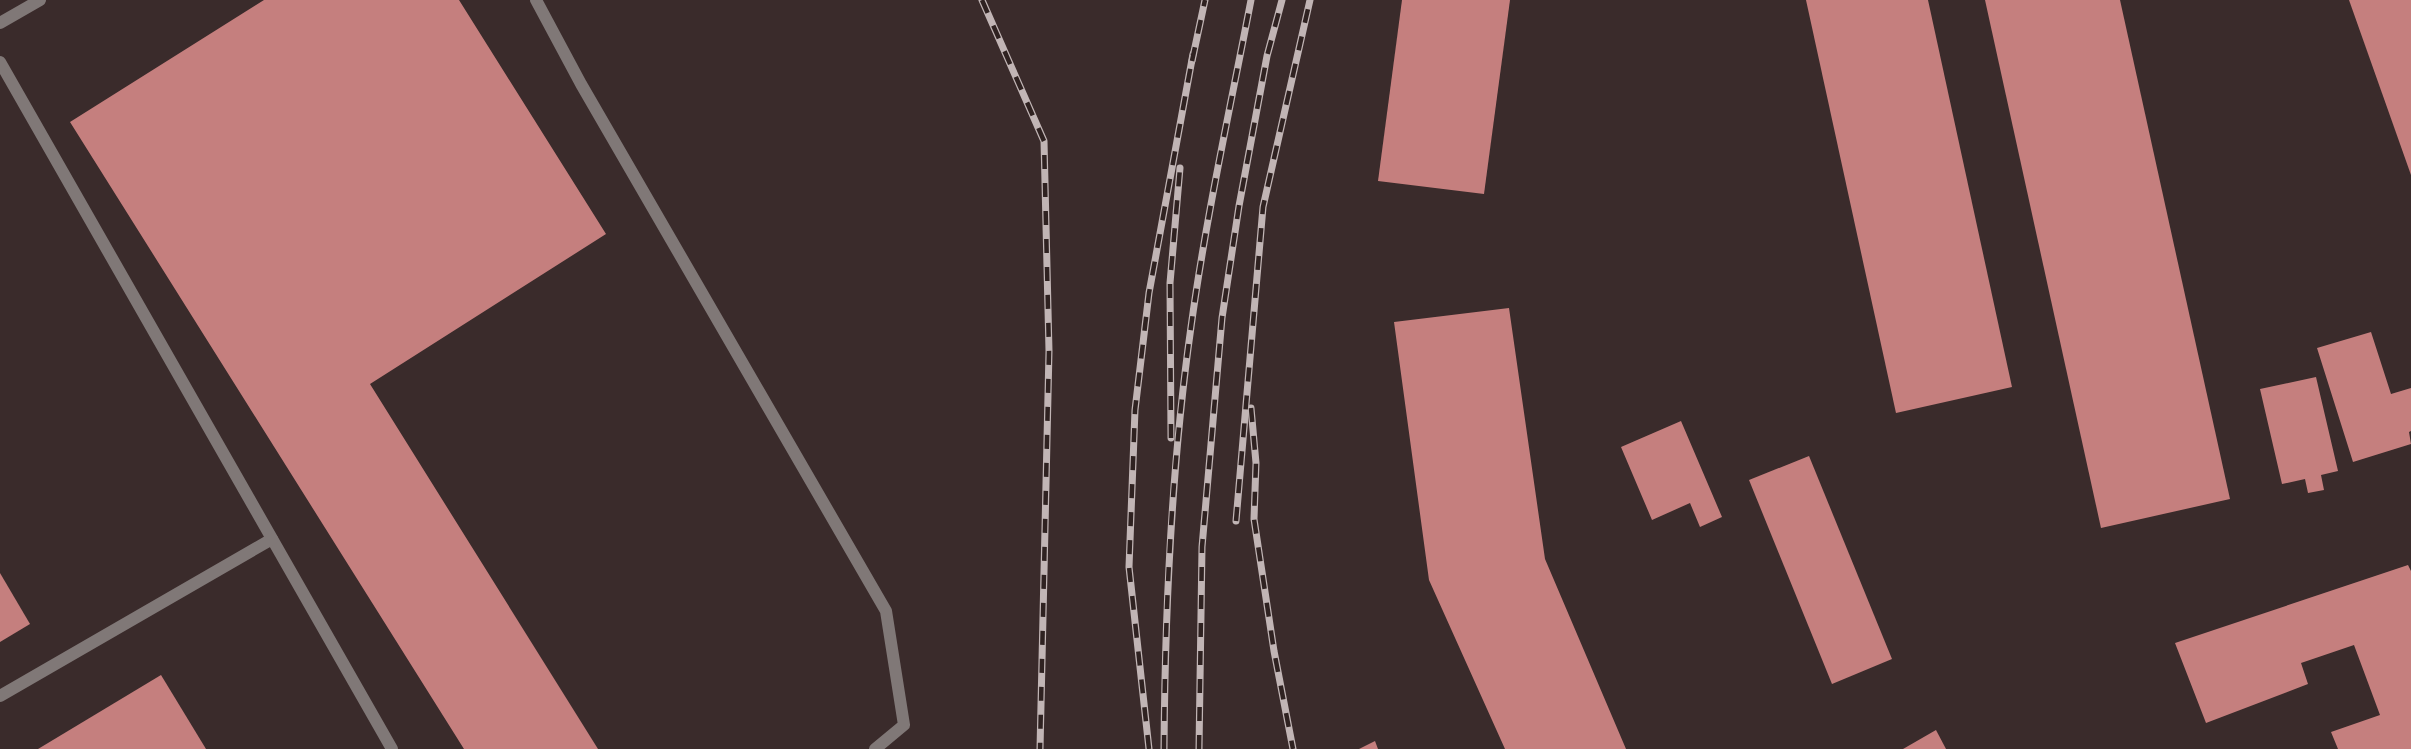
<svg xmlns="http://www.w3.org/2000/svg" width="2411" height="749" font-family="'Libre Baskerville',serif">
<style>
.building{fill:#c57f7e}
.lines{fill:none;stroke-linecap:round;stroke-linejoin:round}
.lane{stroke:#807877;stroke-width:12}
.rail-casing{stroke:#c1b5b5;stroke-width:7}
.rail{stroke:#2f2221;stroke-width:4.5;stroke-dasharray:14;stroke-linecap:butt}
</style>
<rect width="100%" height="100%" fill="#3a2b2b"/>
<!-- building -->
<g class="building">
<path d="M264 0H459L606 234 370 384 598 749H464L70 122Z"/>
<path d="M1402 0H1510L1484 194 1378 181Z"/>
<path d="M1806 0H1928L2012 387 1896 413Z"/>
<path d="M1985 0H2120L2230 499 2101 528Z"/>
<path d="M2349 0H2411V175Z"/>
<path d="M1509 308 1545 559 1626 749H1505L1429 580 1394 322Z"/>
<path d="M2371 332 2391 394 2411 388V431L2409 432 2411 444 2353 462 2317 348Z"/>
<path d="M2316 377 2338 471 2321 475 2324 490 2308 493 2305 479 2282 484 2260 389Z"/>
<path d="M1681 421 1722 517 1700 527 1690 503 1652 520 1621 447Z"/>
<path d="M1809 456 1892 659 1832 684 1749 480Z"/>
<path d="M2408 565 2411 571V749H2338L2331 732 2380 715 2354 645 2301 663 2308 684 2206 723 2175 643Z"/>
<path d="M0 573 30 624 0 642Z"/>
<path d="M161 675 206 749H38Z"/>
<path d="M1936 730 1946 749H1903Z"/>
<path d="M1375 741 1378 749H1359Z"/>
</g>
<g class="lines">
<!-- lane -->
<g class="lane">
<path d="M536 0 581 84 886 611 904 725 875 749"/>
<path d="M0 23 40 0"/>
<path d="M0 62 392 749"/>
<path d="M0 696 272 539"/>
</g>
<defs>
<g id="rail">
<path d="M982 0 1044 141 1049 351 1040 749"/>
<path d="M1192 61 1205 0"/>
<path d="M1251 408 1256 463 1254 519 1274 651 1293 749"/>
<path d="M1171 438 1170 283 1180 168"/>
<path d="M1236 521 1263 207 1310 0"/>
<path d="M1149 749 1129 567 1135 410 1149 293 1193 54"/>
<path d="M1164 749C1165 608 1171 467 1191 327 1206 217 1230 109 1251 0"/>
<path d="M1199 749 1202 547 1222 318 1239 206 1267 56 1282 0"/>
</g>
</defs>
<!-- rail casing -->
<use href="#rail" class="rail-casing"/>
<!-- rail -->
<use href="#rail" class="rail"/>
</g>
</svg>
